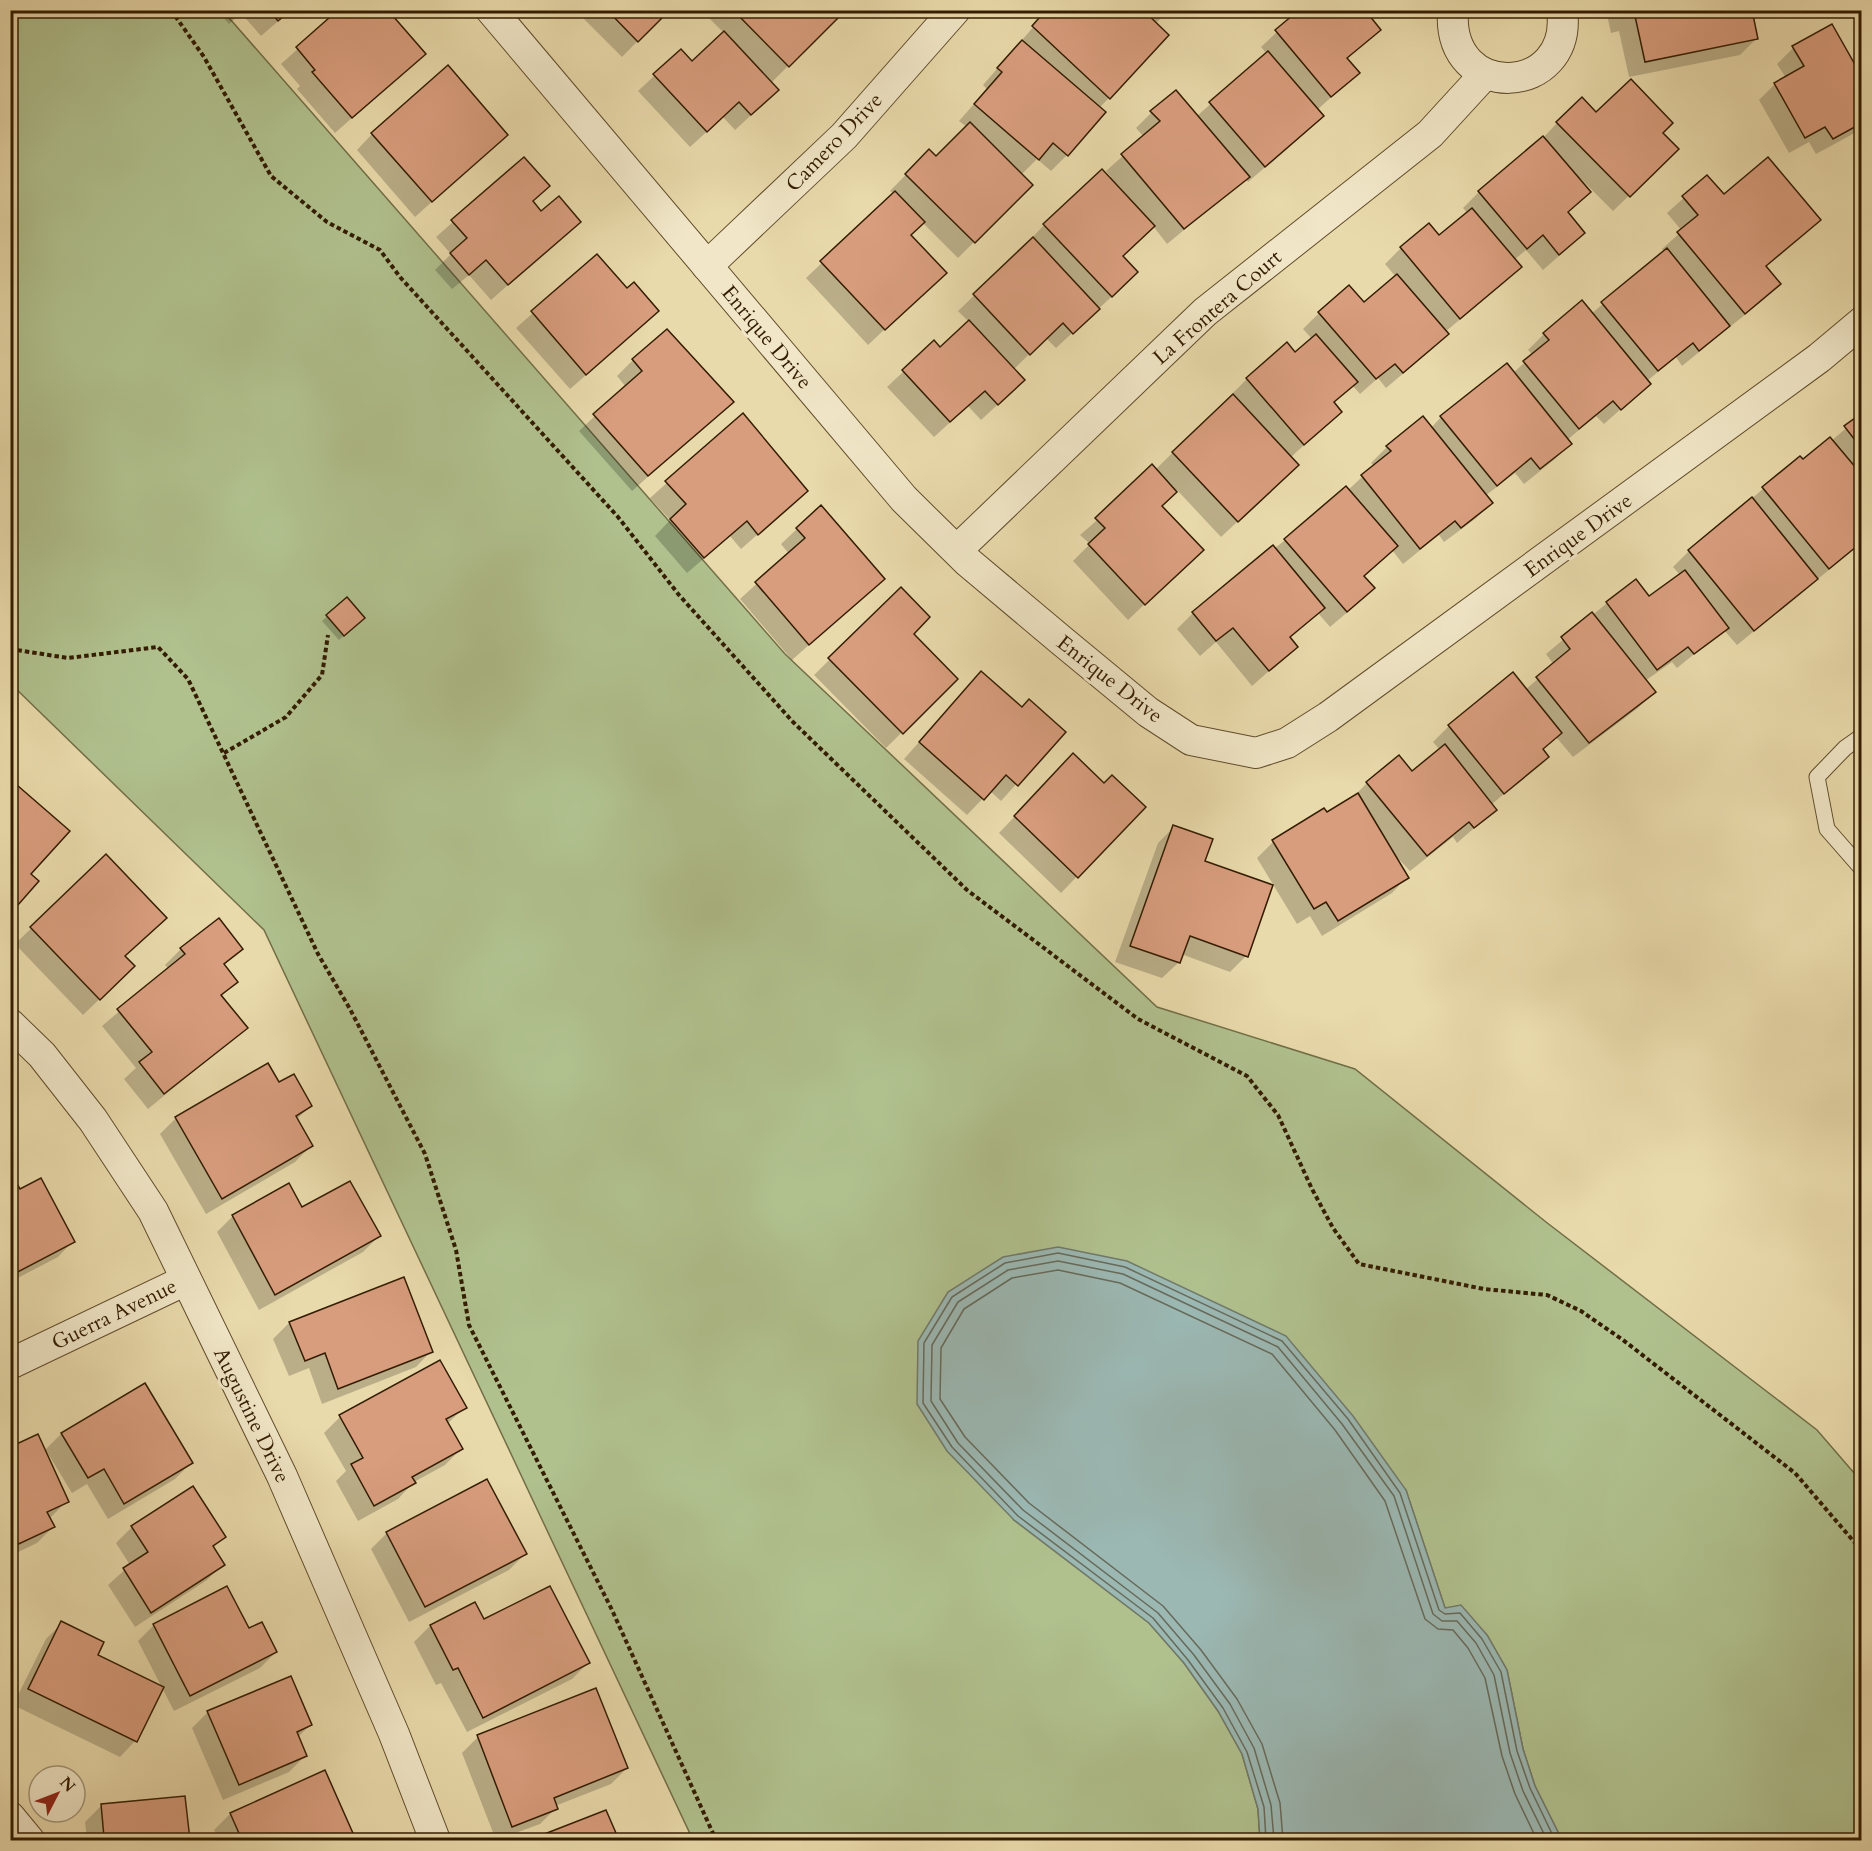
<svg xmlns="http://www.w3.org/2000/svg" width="1872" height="1851" font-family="Cardo,serif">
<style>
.green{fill:#b0c18e;stroke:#726e47;stroke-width:1.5}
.water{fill:#9bb8b3;stroke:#717a6b;stroke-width:1.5}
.shadow{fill:#0003}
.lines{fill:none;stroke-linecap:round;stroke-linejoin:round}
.shore{stroke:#676a5a;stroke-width:1.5}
.building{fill:#d89d7d;stroke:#331c00;stroke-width:1.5}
.service-casing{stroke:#604c2b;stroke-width:17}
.minor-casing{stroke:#604c2b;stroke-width:32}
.path{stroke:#331c00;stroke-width:4;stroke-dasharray:4.5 3;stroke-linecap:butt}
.service{stroke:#f1e7c8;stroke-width:15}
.minor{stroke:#f1e7c8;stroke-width:30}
.labels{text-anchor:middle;stroke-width:6;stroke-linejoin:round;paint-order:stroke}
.street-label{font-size:21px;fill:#331c00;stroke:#f1e7c8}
</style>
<rect width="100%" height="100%" fill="#e9daab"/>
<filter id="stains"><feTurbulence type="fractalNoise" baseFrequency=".00333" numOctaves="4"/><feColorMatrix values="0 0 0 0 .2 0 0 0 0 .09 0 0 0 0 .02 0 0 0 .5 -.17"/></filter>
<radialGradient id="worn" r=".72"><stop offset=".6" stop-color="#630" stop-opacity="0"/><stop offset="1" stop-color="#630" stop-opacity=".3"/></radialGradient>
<!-- green -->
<path class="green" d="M10 11H223L785 654 1157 1007 1355 1069 1546 1222 1817 1430 1861 1481V1840H1562L1535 1786 1523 1749 1507 1670 1487 1635 1445 1608 1406 1490 1014 1520 1149 1623 1184 1663 1218 1711 1242 1754 1258 1809 1260 1840H693L264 930 11 684Z"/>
<!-- water -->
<path class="water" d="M1058 1247 1127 1261 1286 1336 1353 1416 1406 1490 1445 1608 1461 1605 1487 1635 1507 1670 1523 1749 1535 1786 1562 1840H1260L1258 1809 1242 1754 1218 1711 1184 1663 1149 1623 1014 1520 947 1451 917 1404 918 1341 948 1292 1003 1257Z"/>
<!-- shadow -->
<g class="shadow">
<path d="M217 10H291L261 36 241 13 229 24Z"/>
<path d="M341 10 391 16 424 54 335 133 297 89 300 86 281 64Z"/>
<path d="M575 10H668L622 57Z"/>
<path d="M716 10H844L771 83 761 106 735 130 723 117 690 147 638 91 681 51 692 63 724 33 709 18Z"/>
<path d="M1048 10H1169L1155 24 1109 98 1099 108 1067 155 1051 171 1037 159 1021 175 1031 185 958 258 922 222 909 235 929 288 868 345 806 278 894 194 890 191 929 151 936 158 967 127 959 121 987 89 983 85Z"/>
<path d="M1283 10H1363L1379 30 1347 59 1358 73 1317 110 1322 115 1307 131 1248 182 1246 179 1167 244 1153 226 1121 257V288L1056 348 1046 338 1013 370 1007 396 981 420 968 406 934 437 887 387 934 343 940 349 969 322 958 311 1030 242 1029 241 1044 225 1111 177 1106 171 1144 137 1136 128 1152 112 1197 116 1267 54 1261 47 1291 19Z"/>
<path d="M1606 10H1750L1756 39 1740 55 1629 77 1619 31 1611 33Z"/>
<path d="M1793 48 1862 80V129L1816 154 1809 142 1789 153 1759 100 1775 84 1786 78 1777 64Z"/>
<path d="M1596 114 1661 133V165L1613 211 1580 178 1567 213 1583 233 1567 249 1543 270 1526 250 1514 260 1520 267 1504 283 1445 332 1447 334 1431 350 1386 388 1378 378 1360 394 1352 385 1333 404 1340 412 1290 458 1281 481 1221 537 1177 490 1160 507 1186 565 1128 620 1073 561 1090 544 1080 535 1155 470 1247 379 1295 354 1312 339 1303 329 1319 313 1364 304 1396 277 1385 264 1401 248 1439 237 1468 214 1463 208 1479 192 1542 139 1557 123Z"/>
<path d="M372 134 506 135 415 217 357 150Z"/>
<path d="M524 159 548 186 532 202 541 213 579 222 491 300 469 275 452 289 435 270 451 254 436 237Z"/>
<path d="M1707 177 1724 196 1819 220 1765 267 1779 284 1763 300 1682 366 1676 357 1647 381 1649 384 1604 424 1596 416 1567 440 1570 444 1555 459 1524 484 1515 473 1485 496 1491 503 1475 519 1444 542 1439 535 1403 564 1392 550 1363 577 1373 588 1357 604 1330 627 1318 613 1289 639 1296 647 1252 686 1216 642 1200 656 1177 629 1193 613 1348 490 1374 466 1371 463 1387 447 1431 428 1441 417 1513 373 1533 355 1528 350 1544 334 1591 314 1664 252 1662 249 1682 231 1667 213Z"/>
<path d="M597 256 641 327 570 389 516 328Z"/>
<path d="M633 360 732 402 632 491 579 431 626 387 617 376Z"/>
<path d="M743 415 790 506 741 549 730 536 687 573 655 536 670 520 650 498Z"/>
<path d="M1862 415V543L1737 645 1724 630 1677 668 1672 662 1645 681 1654 692 1638 708 1573 757 1556 737 1542 751 1547 757 1491 805 1495 810 1457 843 1453 837 1410 871 1393 853 1407 877 1392 893 1322 936 1310 916 1297 924 1257 858 1273 842 1324 810 1326 814 1352 798 1367 783 1412 773 1440 750 1433 742 1449 726 1513 674 1525 690 1554 665 1546 654 1607 603 1649 598 1680 575 1673 567 1689 551 1763 489 1831 441Z"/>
<path d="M797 529 883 579 792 660 740 599 789 554 781 544Z"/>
<path d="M901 589 912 634 956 679 886 748 814 675Z"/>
<path d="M346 599 358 623 339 640 322 621Z"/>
<path d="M981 673 1022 709 1063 732 1001 801 990 791 967 815 904 759Z"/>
<path d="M1058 771 1104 785 1143 808 1061 893 999 833Z"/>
<path d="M1174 827 1246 956 1230 972 1181 954 1178 963 1162 978 1115 962 1158 843Z"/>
<path d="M106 856 124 957 117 982 83 1015 15 944Z"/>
<path d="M241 948 223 966 236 982 221 997 246 1028 148 1109 124 1079 136 1068 102 1026 169 969 165 965 181 949Z"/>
<path d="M279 1084 310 1106 296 1120 311 1146 295 1162 206 1214 160 1134 176 1118Z"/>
<path d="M10 1180 73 1241 58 1257 10 1282Z"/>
<path d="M302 1209 379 1236 363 1252 259 1310 217 1232 233 1216Z"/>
<path d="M403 1279 431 1351 416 1367 322 1404 309 1368 289 1376 273 1339 289 1323Z"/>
<path d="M439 1362 465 1407 447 1424 461 1449 445 1465 414 1482 398 1499 358 1521 336 1481 346 1471 324 1433 340 1417Z"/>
<path d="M144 1385 191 1463 175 1479 108 1519 87 1484 72 1493 47 1452 45 1453 67 1501 49 1519 53 1527 37 1543 10 1556V1449L44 1451 61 1434Z"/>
<path d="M192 1488 225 1536 212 1549 223 1564 207 1580 135 1627 108 1585 130 1565 116 1543 132 1527Z"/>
<path d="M387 1533 525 1554 509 1570 409 1622 371 1549Z"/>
<path d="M474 1604 483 1621 588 1663 572 1679 467 1732 441 1683 436 1685 414 1642 430 1626Z"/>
<path d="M62 1623 96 1655 135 1741 120 1757 13 1705 46 1639Z"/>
<path d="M154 1625 248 1630 276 1652 260 1668 174 1711 138 1641Z"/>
<path d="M208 1712 310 1725 298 1737 305 1756 289 1772 223 1800 192 1728Z"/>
<path d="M478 1737 627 1768 611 1784 555 1806 556 1808 540 1824 496 1840 462 1753Z"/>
<path d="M324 1772 355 1840H219L214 1830 230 1814Z"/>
<path d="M184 1798 188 1840H84L87 1839 85 1822 101 1806Z"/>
<path d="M605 1812 617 1840H533Z"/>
</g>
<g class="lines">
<!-- shore -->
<g class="shore">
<path d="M1266 1840 1264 1807 1247 1752 1223 1708 1188 1660 1153 1618 1018 1516 952 1447 923 1403 924 1343 952 1297 1005 1263 1058 1253 1125 1267 1282 1341 1348 1419 1400 1493 1439 1610 1445 1614 1460 1613 1482 1639 1501 1672 1517 1751 1530 1788 1555 1840"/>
<path d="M1274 1840 1271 1805 1254 1748 1230 1704 1194 1655 1158 1613 1023 1510 958 1443 931 1401 932 1345 958 1302 1008 1270 1058 1261 1123 1274 1278 1347 1342 1424 1394 1496 1433 1614 1442 1621H1457L1476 1643 1494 1675 1510 1753 1523 1791 1547 1840"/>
<path d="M1283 1840 1280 1803 1262 1744 1237 1699 1201 1650 1163 1606 1029 1503 965 1437 940 1399 941 1348 964 1309 1012 1278 1058 1270 1120 1283 1272 1354 1335 1430 1385 1501 1425 1619 1438 1629 1453 1630 1468 1648 1485 1678 1502 1756 1515 1794 1537 1840"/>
</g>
</g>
<!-- building -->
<g class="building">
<path d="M269 10H291L278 21Z"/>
<path d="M338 10H399L393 16 426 54 352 118 312 72 315 70 296 47Z"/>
<path d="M607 10H670L638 42Z"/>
<path d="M733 10H846L789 67Z"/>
<path d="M1046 10H1143L1169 35 1110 99 1032 26Z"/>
<path d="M1299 10H1365L1381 30 1347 58 1360 73 1331 97 1275 30Z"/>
<path d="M1625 10H1752L1758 39 1645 62 1635 16 1627 17Z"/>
<path d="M1832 24 1862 77V123L1833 139 1825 127 1805 138 1774 83 1804 66 1792 46Z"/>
<path d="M724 31 779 90 751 115 739 102 707 132 653 74 681 49 692 61Z"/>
<path d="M1022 40 1106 112 1068 156 1053 143 1039 160 974 104 1002 72 997 68Z"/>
<path d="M1268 51 1324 116 1265 167 1209 102Z"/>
<path d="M448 65 508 135 432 202 371 133Z"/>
<path d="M1631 79 1673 123 1663 133 1679 149 1630 197 1556 122 1582 97 1596 112Z"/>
<path d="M1176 90 1250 177 1184 229 1121 154 1160 121 1150 111Z"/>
<path d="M970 122 1033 185 975 243 905 174 929 149 936 156Z"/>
<path d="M1543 136 1591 192 1568 212 1585 233 1559 255 1543 235 1527 249 1478 191Z"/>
<path d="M524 157 550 186 533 201 541 211 559 196 581 222 508 285 486 260 469 275 450 253 467 238 451 220Z"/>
<path d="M1768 157 1821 220 1766 266 1781 284 1745 314 1677 232 1698 215 1682 196 1707 175 1724 194Z"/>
<path d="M1102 169 1155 226 1123 256 1138 272 1112 297 1043 224Z"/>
<path d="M895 191 925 222 911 235 947 273 885 330 820 261Z"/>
<path d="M1472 208 1522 267 1460 319 1400 247 1429 223 1439 235Z"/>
<path d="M1033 237 1100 309 1073 334 1063 323 1030 355 973 294Z"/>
<path d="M1667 248 1730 326 1699 351 1693 343 1658 371 1601 302Z"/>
<path d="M597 254 627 288 634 282 659 311 586 375 531 311Z"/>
<path d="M1397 274 1449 334 1403 373 1395 364 1376 379 1318 312 1349 285 1364 302Z"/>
<path d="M1582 300 1651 384 1621 410 1613 401 1579 429 1523 361 1549 340 1543 333Z"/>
<path d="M969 320 1025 380 998 405 985 391 950 422 902 370 934 340 940 347Z"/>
<path d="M667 329 734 402 648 476 593 414 642 371 632 359Z"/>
<path d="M1316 334 1358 382 1334 402 1342 412 1304 445 1246 378 1287 342 1295 352Z"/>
<path d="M1507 363 1572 444 1540 469 1531 458 1497 486 1440 416Z"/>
<path d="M1233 394 1299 465 1238 522 1172 452Z"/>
<path d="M743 413 808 491 758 535 747 521 704 558 670 519 686 504 665 481Z"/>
<path d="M1862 413V449L1844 426Z"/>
<path d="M1423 416 1493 503 1461 528 1455 521 1420 549 1361 475 1391 451 1386 446Z"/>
<path d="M1830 437 1862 475V542L1829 569 1762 487 1800 456 1803 459Z"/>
<path d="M1152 464 1177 492 1162 506 1204 550 1145 605 1088 544 1105 528 1095 518Z"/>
<path d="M1346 486 1398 546 1364 576 1375 588 1347 612 1284 539Z"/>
<path d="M1752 497 1818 579 1754 631 1688 550Z"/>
<path d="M821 505 885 579 809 645 755 582 805 538 796 528Z"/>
<path d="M1273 545 1325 608 1290 637 1298 647 1269 671 1233 628 1216 641 1192 612Z"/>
<path d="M1685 570 1729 628 1694 654 1688 647 1657 670 1606 602 1636 579 1649 596Z"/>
<path d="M901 587 930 617 914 634 958 679 903 734 828 658Z"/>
<path d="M347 597 365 618 344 636 326 615Z"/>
<path d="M1592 612 1656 692 1589 743 1536 677 1570 649 1561 637Z"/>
<path d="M981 671 1022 707 1029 699 1066 732 1018 786 1006 775 984 800 919 742Z"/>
<path d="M1513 672 1562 733 1543 749 1549 757 1504 794 1448 725Z"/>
<path d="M1445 744 1497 810 1474 828 1469 822 1427 856 1366 782 1399 755 1412 771Z"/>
<path d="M1073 753 1104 783 1112 775 1146 807 1078 878 1014 816Z"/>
<path d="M10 779 70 831 31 874 39 881 10 914Z"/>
<path d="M1358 793 1409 878 1338 921 1326 902 1314 909 1272 840 1324 808 1327 812Z"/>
<path d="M1173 825 1213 839 1205 861 1273 885 1248 957 1190 936 1180 963 1130 946Z"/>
<path d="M106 854 167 918 125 956 135 966 100 1000 30 927Z"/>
<path d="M219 918 243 949 224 964 238 982 221 995 248 1028 164 1094 139 1062 152 1052 117 1009 185 954 180 948Z"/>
<path d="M268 1063 279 1082 294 1074 312 1106 296 1116 313 1146 222 1199 175 1117Z"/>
<path d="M13 1177 20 1189 41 1178 75 1242 10 1276V1179Z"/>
<path d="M350 1181 381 1236 275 1295 232 1215 289 1183 302 1207Z"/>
<path d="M404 1277 433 1352 338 1389 325 1353 305 1361 289 1322Z"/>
<path d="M440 1360 467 1408 446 1419 463 1449 412 1477 416 1483 374 1506 351 1464 363 1458 339 1415Z"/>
<path d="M145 1383 193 1463 124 1504 104 1469 88 1478 61 1433Z"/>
<path d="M38 1434 69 1502 47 1512 55 1527 10 1548V1447Z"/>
<path d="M487 1479 527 1554 425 1607 386 1532Z"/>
<path d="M193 1486 226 1537 213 1546 225 1565 151 1613 123 1568 148 1552 131 1526Z"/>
<path d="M227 1586 249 1628 262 1622 277 1652 190 1696 153 1624Z"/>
<path d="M550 1586 590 1663 483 1718 458 1668 453 1670 430 1625 475 1602 484 1619Z"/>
<path d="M61 1621 104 1642 98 1655 164 1687 137 1742 28 1689Z"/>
<path d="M291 1676 312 1725 297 1732 307 1756 239 1785 207 1711Z"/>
<path d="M596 1688 628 1768 554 1798 558 1809 512 1827 477 1735Z"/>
<path d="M325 1770 356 1840H242L230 1813Z"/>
<path d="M185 1796 190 1840H85L84 1838 104 1837 101 1804Z"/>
<path d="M606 1810 619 1840H529Z"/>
</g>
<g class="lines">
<defs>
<path id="service" d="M1862 736 1845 748 1817 777 1827 829 1862 869"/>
<g id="minor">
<path d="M491 10 904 499 968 562 1062 641 1148 712 1191 740 1256 753 1287 743 1328 717 1819 358 1862 322"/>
<path d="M1453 10C1446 104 1574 97 1562 10"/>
<path d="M707 266 844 136 955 10"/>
<path d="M957 550 1205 312 1430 134 1485 74"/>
<path d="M10 1024 42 1055 93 1120 153 1211 282 1476 394 1734 435 1840"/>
<path d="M10 1364 186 1280"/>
<path d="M10 1817 29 1840"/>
</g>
</defs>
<!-- service casing -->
<use href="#service" class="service-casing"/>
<!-- minor casing -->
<use href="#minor" class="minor-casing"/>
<!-- path -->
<g class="path">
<path d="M171 10 204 57 271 176 327 222 380 250 400 277 618 517 679 595 793 722 967 890 1138 1019 1247 1076 1278 1115 1312 1189 1333 1228 1359 1264 1484 1289 1547 1295 1581 1311 1623 1340 1795 1473 1862 1551"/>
<path d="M10 649 68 658 158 647 188 679 318 954 350 1009 425 1154 456 1250 469 1325 612 1610 716 1840"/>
<path d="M224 753 286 717 322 675 328 635"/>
<path d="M1857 1840 1862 1793"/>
</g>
<!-- service -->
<use href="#service" class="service"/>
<!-- minor -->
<use href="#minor" class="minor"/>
</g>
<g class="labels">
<!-- street labels -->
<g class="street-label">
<text transform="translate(834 142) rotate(-46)" y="7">Camero Drive</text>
<text transform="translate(1217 307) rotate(-41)" y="7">La Frontera Court</text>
<text transform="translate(767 337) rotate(50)" y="7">Enrique Drive</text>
<text transform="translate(1578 535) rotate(-36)" y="7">Enrique Drive</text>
<text transform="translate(1110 679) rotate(38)" y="7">Enrique Drive</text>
<text transform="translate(114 1314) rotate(-26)" y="7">Guerra Avenue</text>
<text transform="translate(252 1415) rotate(64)" y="7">Augustine Drive</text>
</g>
</g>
<!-- margin -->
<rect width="1872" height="1851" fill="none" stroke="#e9daab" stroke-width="36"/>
<rect x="12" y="12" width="1848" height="1827" fill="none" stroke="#331c00" stroke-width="3"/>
<rect x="18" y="18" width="1836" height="1815" fill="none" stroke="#331c00" stroke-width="1.5"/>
<!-- north arrow -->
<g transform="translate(57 1794) rotate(48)"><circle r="28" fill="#f1e7c8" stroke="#a59678" stroke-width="1.5"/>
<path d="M0-4.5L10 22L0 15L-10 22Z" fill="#8f2418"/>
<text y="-9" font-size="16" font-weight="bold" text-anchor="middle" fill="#331c00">N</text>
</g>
<rect width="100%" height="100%" filter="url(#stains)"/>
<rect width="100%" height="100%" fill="url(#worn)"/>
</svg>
